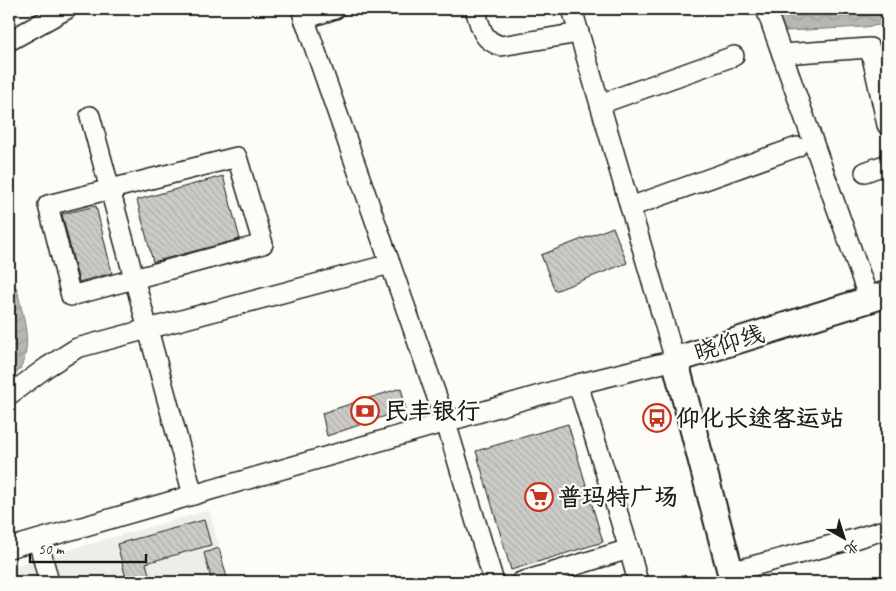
<svg xmlns="http://www.w3.org/2000/svg" width="896" height="591" font-family="Caveat,'LXGW WenKai TC',sans-serif">
<style>
.built{fill:#eeede9}
.water{fill:url(#water-waves);stroke:#797876}
.building{fill:url(#building-back-hatch);stroke:#1c1c1c}
.lines{fill:none;stroke-linecap:round;stroke-linejoin:round}
.minor-casing{stroke:#1c1c1c;stroke-width:22}
.major-casing{stroke:#1c1c1c;stroke-width:29}
.minor{stroke:#fdfcf7;stroke-width:19}
.major{stroke:#fdfcf7;stroke-width:25}
.labels{text-anchor:middle;stroke-width:4.5;stroke-linejoin:round;paint-order:stroke}
.street-label{font-size:24px;fill:#1c1c1c;stroke:#fdfcf7}
.poi-label{font-size:24px;font-weight:bold;fill:#1c1c1c;stroke:#fdfcf7;text-anchor:start}
</style>
<defs>
<pattern id="water-waves" width="16" height="10" patternUnits="userSpaceOnUse" patternTransform="scale(1.25)"><rect width="16" height="10" fill="#b7b6b2"/><path d="M0 5q4-4 8 0t8 0" fill="none" stroke="#9d9c98"/></pattern>
<pattern id="building-back-hatch" width="6" height="6" patternUnits="userSpaceOnUse" patternTransform="scale(1.25)"><rect width="6" height="6" fill="#cccbc8"/><path d="M-1 5l2 2M0 0l6 6M5-1l2 2" fill="none" stroke="#afaeab"/></pattern>
</defs>
<rect width="100%" height="100%" fill="#fdfcf7"/>
<filter id="ink" filterUnits="userSpaceOnUse"><feTurbulence type="fractalNoise" baseFrequency=".02" numOctaves="2"/><feDisplacementMap in="SourceGraphic" scale="10" xChannelSelector="R" yChannelSelector="G"/><feConvolveMatrix kernelMatrix="1 2 1 2 8 2 1 2 1" color-interpolation-filters="sRGB"/></filter>
<g filter="url(#ink)">
<!-- built -->
<path class="built" d="M209 510 228 582H9V567Z"/>
<!-- water -->
<g class="water">
<path d="M771 9H887V24L864 27 786 31 777 27Z"/>
<path d="M9 285 17 288C22 315 34 343 20 369 18 373 12 376 9 379Z"/>
</g>
<!-- building -->
<g class="building">
<path d="M223 176 240 239 153 262 137 200Z"/>
<path d="M96 206 112 273 79 282 62 214Z"/>
<path d="M613 227 627 263 555 291 541 255Z"/>
<path d="M401 388 406 409 327 436 322 413Z"/>
<path d="M568 424 603 542 511 570 476 451Z"/>
<path d="M204 520 211 545 146 563 151 582H127L117 544Z"/>
<path d="M219 548 228 582H212L204 553Z"/>
</g>
<g class="lines">
<defs>
<g id="minor">
<path d="M301 9 446 423 494 582"/>
<path d="M475 9C481 27 481 40 501 46L579 33"/>
<path d="M766 9 869 299"/>
<path d="M304 19 335 9"/>
<path d="M9 41 67 9"/>
<path d="M782 54 870 48 887 125"/>
<path d="M600 104 734 56"/>
<path d="M90 116 193 495"/>
<path d="M237 157 263 244 71 296 48 205Z"/>
<path d="M865 172 887 164"/>
<path d="M630 207 797 147"/>
<path d="M9 395 47 367 77 348 390 264"/>
<path d="M38 540 49 582"/>
<path d="M9 548 578 384 675 360 572 9"/>
<path d="M629 549 638 582"/>
<path d="M730 572 851 540 887 529"/>
<path d="M521 582 629 549 578 384"/>
</g>
<path id="major" d="M733 582 675 360 887 294"/>
</defs>
<!-- minor casing -->
<use href="#minor" class="minor-casing"/>
<!-- major casing -->
<use href="#major" class="major-casing"/>
<!-- minor -->
<use href="#minor" class="minor"/>
<!-- major -->
<use href="#major" class="major"/>
</g>
</g>
<!-- icons -->
<defs>
<symbol id="bank-ring" viewBox="-11 -11 22 22"><circle r="9.5" fill="#fdfcf7" stroke="#c8321e" stroke-width="1.5"/><path d="M-6-4H6V4H-6ZM0-2.3a2.3 2.3 0 1 0 0 4.6a2.3 2.3 0 1 0 0-4.6Z" fill="#c8321e"/></symbol>
<symbol id="bus-ring" viewBox="-11 -11 22 22"><circle r="9.5" fill="#fdfcf7" stroke="#c8321e" stroke-width="1.5"/><path d="M-5-6H5V4H4V6H2V4H-2V6H-4V4H-5ZM-3.5-4V0h7V-4ZM-3.5 1.2v1.5H-2V1.2ZM2 1.2v1.5H3.5V1.2Z" fill="#c8321e"/></symbol>
<symbol id="supermarket-ring" viewBox="-11 -11 22 22"><circle r="9.5" fill="#fdfcf7" stroke="#c8321e" stroke-width="1.5"/><path d="M-6-5.5h2.5l.6 2H6L4.5 2H-2.5L-4.4-4H-6ZM-1.5 3.2a1.3 1.3 0 1 0 .1 0ZM3 3.2a1.3 1.3 0 1 0 .1 0Z" fill="#c8321e"/></symbol>
</defs>
<g fill-rule="evenodd">
<use href="#bank-ring" x="349" y="395" width="32" height="32"/>
<use href="#bus-ring" x="641" y="402" width="32" height="32"/>
<use href="#supermarket-ring" x="523" y="481" width="32" height="32"/>
</g>
<g class="labels">
<!-- street labels -->
<g class="street-label">
<text transform="translate(729 343) rotate(-17)" y="8">晓仰线</text>
</g>
<!-- poi labels -->
<g class="poi-label">
<text x="384" y="419">民丰银行</text>
<text x="676" y="426">仰化长途客运站</text>
<text x="558" y="505">普玛特广场</text>
</g>
</g>
<!-- margin -->
<rect width="896" height="591" fill="none" stroke="#fdfcf7" stroke-width="30"/>
<rect x="15" y="15" width="866" height="561" fill="none" stroke="#1c1c1c" stroke-width="2" filter="url(#ink)"/>
<!-- north arrow -->
<g transform="translate(844 538) rotate(141)" stroke="#fdfcf7" stroke-width="4" paint-order="stroke">
<path d="M0-4L9 19L0 12L-9 19Z" fill="#1c1c1c"/>
<text y="-8" font-size="14" font-weight="bold" text-anchor="middle" fill="#1c1c1c">北</text>
</g>
<!-- scale -->
<path d="M30 554v8h116v-8" fill="none" stroke="#1c1c1c" stroke-width="2.5"/>
<text x="38" y="554" font-size="15" fill="#1c1c1c" stroke="#fdfcf7" stroke-width="4" paint-order="stroke">50 m</text>
</svg>
